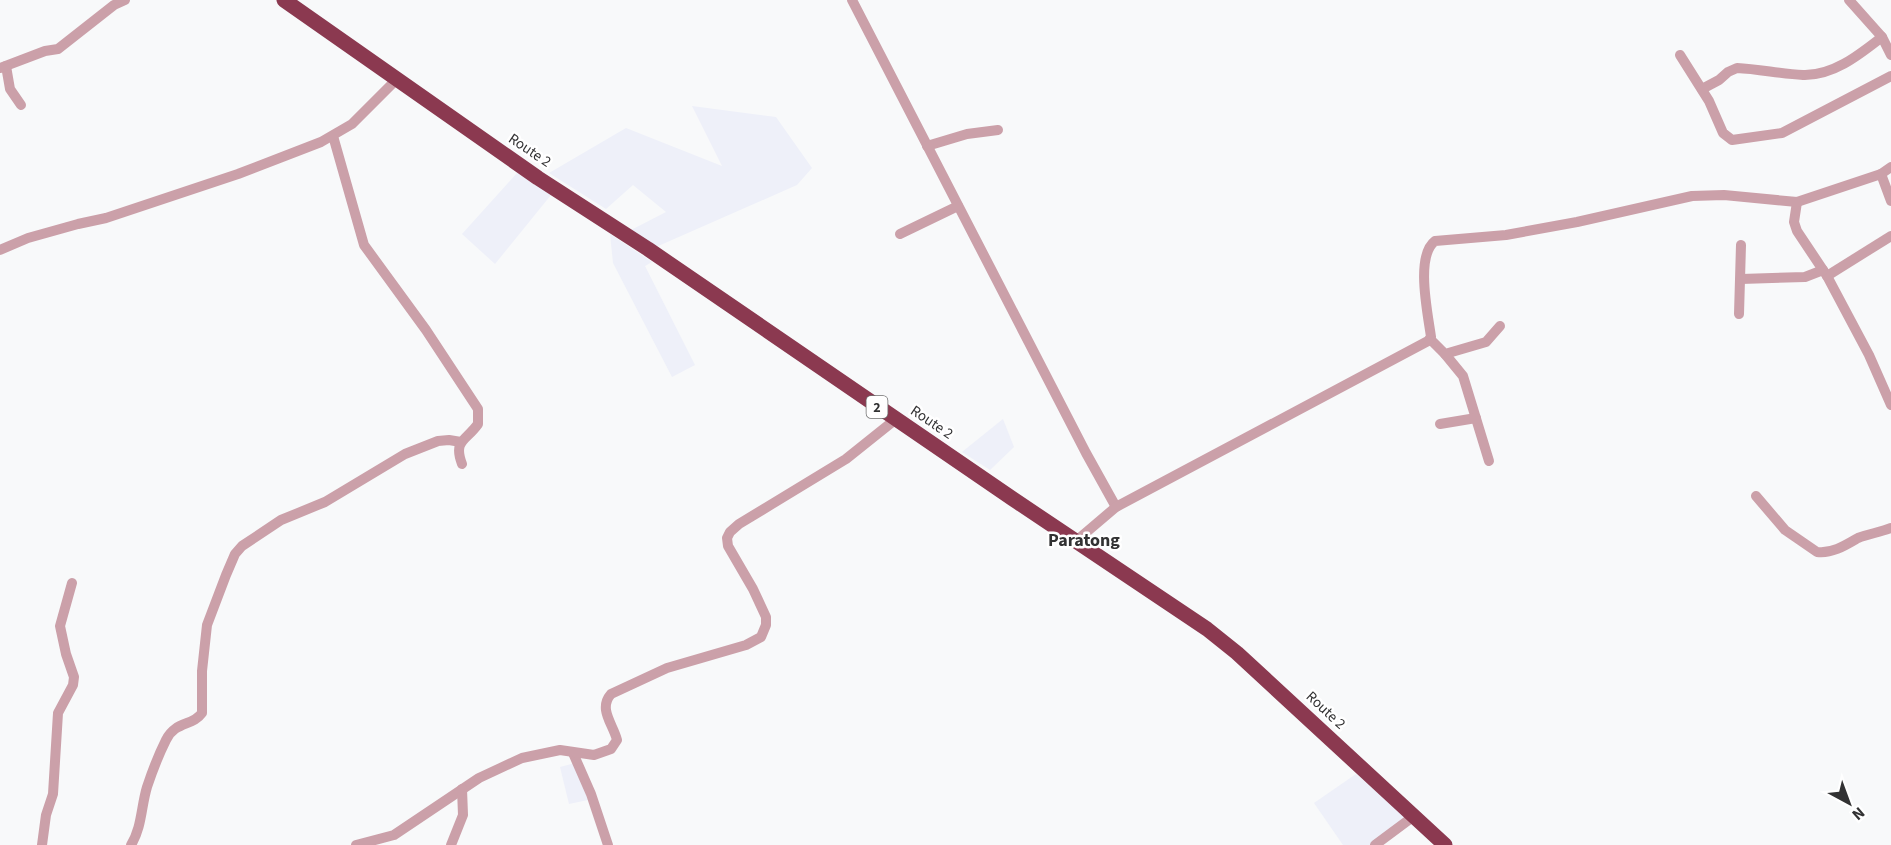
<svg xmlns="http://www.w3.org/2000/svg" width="1891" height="845" font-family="'Source Sans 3',sans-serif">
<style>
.built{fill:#eef0f9}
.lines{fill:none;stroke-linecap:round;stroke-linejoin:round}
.minor{stroke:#cba0a9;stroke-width:10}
.highway{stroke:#8b3950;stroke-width:15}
.labels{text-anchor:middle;stroke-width:5;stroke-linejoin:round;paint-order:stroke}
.shield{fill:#fff;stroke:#707070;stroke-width:1.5}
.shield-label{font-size:14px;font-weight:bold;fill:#323233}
.street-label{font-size:15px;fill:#323233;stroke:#fff}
.quarter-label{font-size:18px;font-weight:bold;fill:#323233;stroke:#fff}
</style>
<rect width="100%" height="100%" fill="#f8f9fa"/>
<!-- built -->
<g class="built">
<path d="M692 106 776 117 812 168 797 185 656 247 631 230 666 212 633 185 606 209 549 173 626 128 722 166Z"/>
<path d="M517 173 551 195 495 264 462 234Z"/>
<path d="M610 234 652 262 645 266 695 365 672 377 613 263Z"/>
<path d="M1003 419 1014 447 990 470 962 452Z"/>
<path d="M575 763 588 800 569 804 560 767Z"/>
<path d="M1356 774 1408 819 1372 845H1343L1314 803Z"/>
</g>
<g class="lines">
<!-- minor -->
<g class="minor">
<path d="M852 0 1086 453 1116 507"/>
<path d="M1849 0 1882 37 1891 55"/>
<path d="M1680 55 1709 101 1723 133 1732 140 1782 133 1891 76"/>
<path d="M6 66 10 89 21 105"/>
<path d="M0 68 45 51 58 49 114 5 125 0"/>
<path d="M1702 89 1719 80 1728 72 1737 68C1759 69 1781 74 1803 75 1833 76 1859 55 1882 37"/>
<path d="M333 136 364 245 426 330 478 409V424C466 441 453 440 462 464"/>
<path d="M927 146 967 134 998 130"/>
<path d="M1881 174 1891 201"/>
<path d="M1797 202 1794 222 1797 231 1827 276 1869 355 1891 405"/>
<path d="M900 234 958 206"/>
<path d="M0 250 28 238 78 224 106 218 238 174 321 142 352 124 396 80"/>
<path d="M1827 276 1891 236"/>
<path d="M1741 279 1805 277 1823 270"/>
<path d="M1739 314 1741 245"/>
<path d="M1430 339 1445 354 1486 342 1500 326"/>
<path d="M1445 354 1463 376 1489 461"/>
<path d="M1440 424 1476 418"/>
<path d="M1756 496 1785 530 1817 552C1832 554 1846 545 1858 538 1868 534 1881 532 1891 528"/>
<path d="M1076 541 1116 507 1428 341 1431 337C1428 314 1415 256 1435 241L1506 235 1577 222 1692 196 1724 195 1797 202 1881 174 1891 167"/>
<path d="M573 753 591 794 608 845"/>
<path d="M42 845 46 815 53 794 58 713 73 685 74 677 66 654 60 626 72 583"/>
<path d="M131 845C142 827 141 807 147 787 152 772 159 754 166 740 175 721 193 726 202 713V671L207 625 226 575 235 554 242 546 281 520 325 502 405 454 438 441 449 440 461 442"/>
<path d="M356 845 394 835 479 778 522 758 560 750 594 755 611 749 617 740C613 724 598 709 611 694L667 668 746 645 761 637 766 625V617L753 589 728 546 727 538 730 532 739 524 846 459 896 419"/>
<path d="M451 845 463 815 462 789"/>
<path d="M1375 845 1414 816"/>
</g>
<!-- highway -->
<path class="highway" d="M284 0 538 178 648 249 1013 499 1207 629 1237 653 1445 845"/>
</g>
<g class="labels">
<!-- shield labels -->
<rect class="shield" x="866.5" y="396" width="21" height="22" rx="4.5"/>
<g class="shield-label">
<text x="877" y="412">2</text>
</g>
<!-- street labels -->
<g class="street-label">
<text transform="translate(530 150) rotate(34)" y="5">Route 2</text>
<text transform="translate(932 422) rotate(34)" y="5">Route 2</text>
<text transform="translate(1326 710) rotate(43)" y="5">Route 2</text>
</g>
<!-- quarter labels -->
<g class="quarter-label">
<text x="1084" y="546">Paratong</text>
</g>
</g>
<!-- north arrow -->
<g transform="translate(1849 803) rotate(139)" stroke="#ffffff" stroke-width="4.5" paint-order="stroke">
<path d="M0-4.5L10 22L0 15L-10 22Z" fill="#323233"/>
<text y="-9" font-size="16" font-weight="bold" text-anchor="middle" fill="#323233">N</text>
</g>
</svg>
